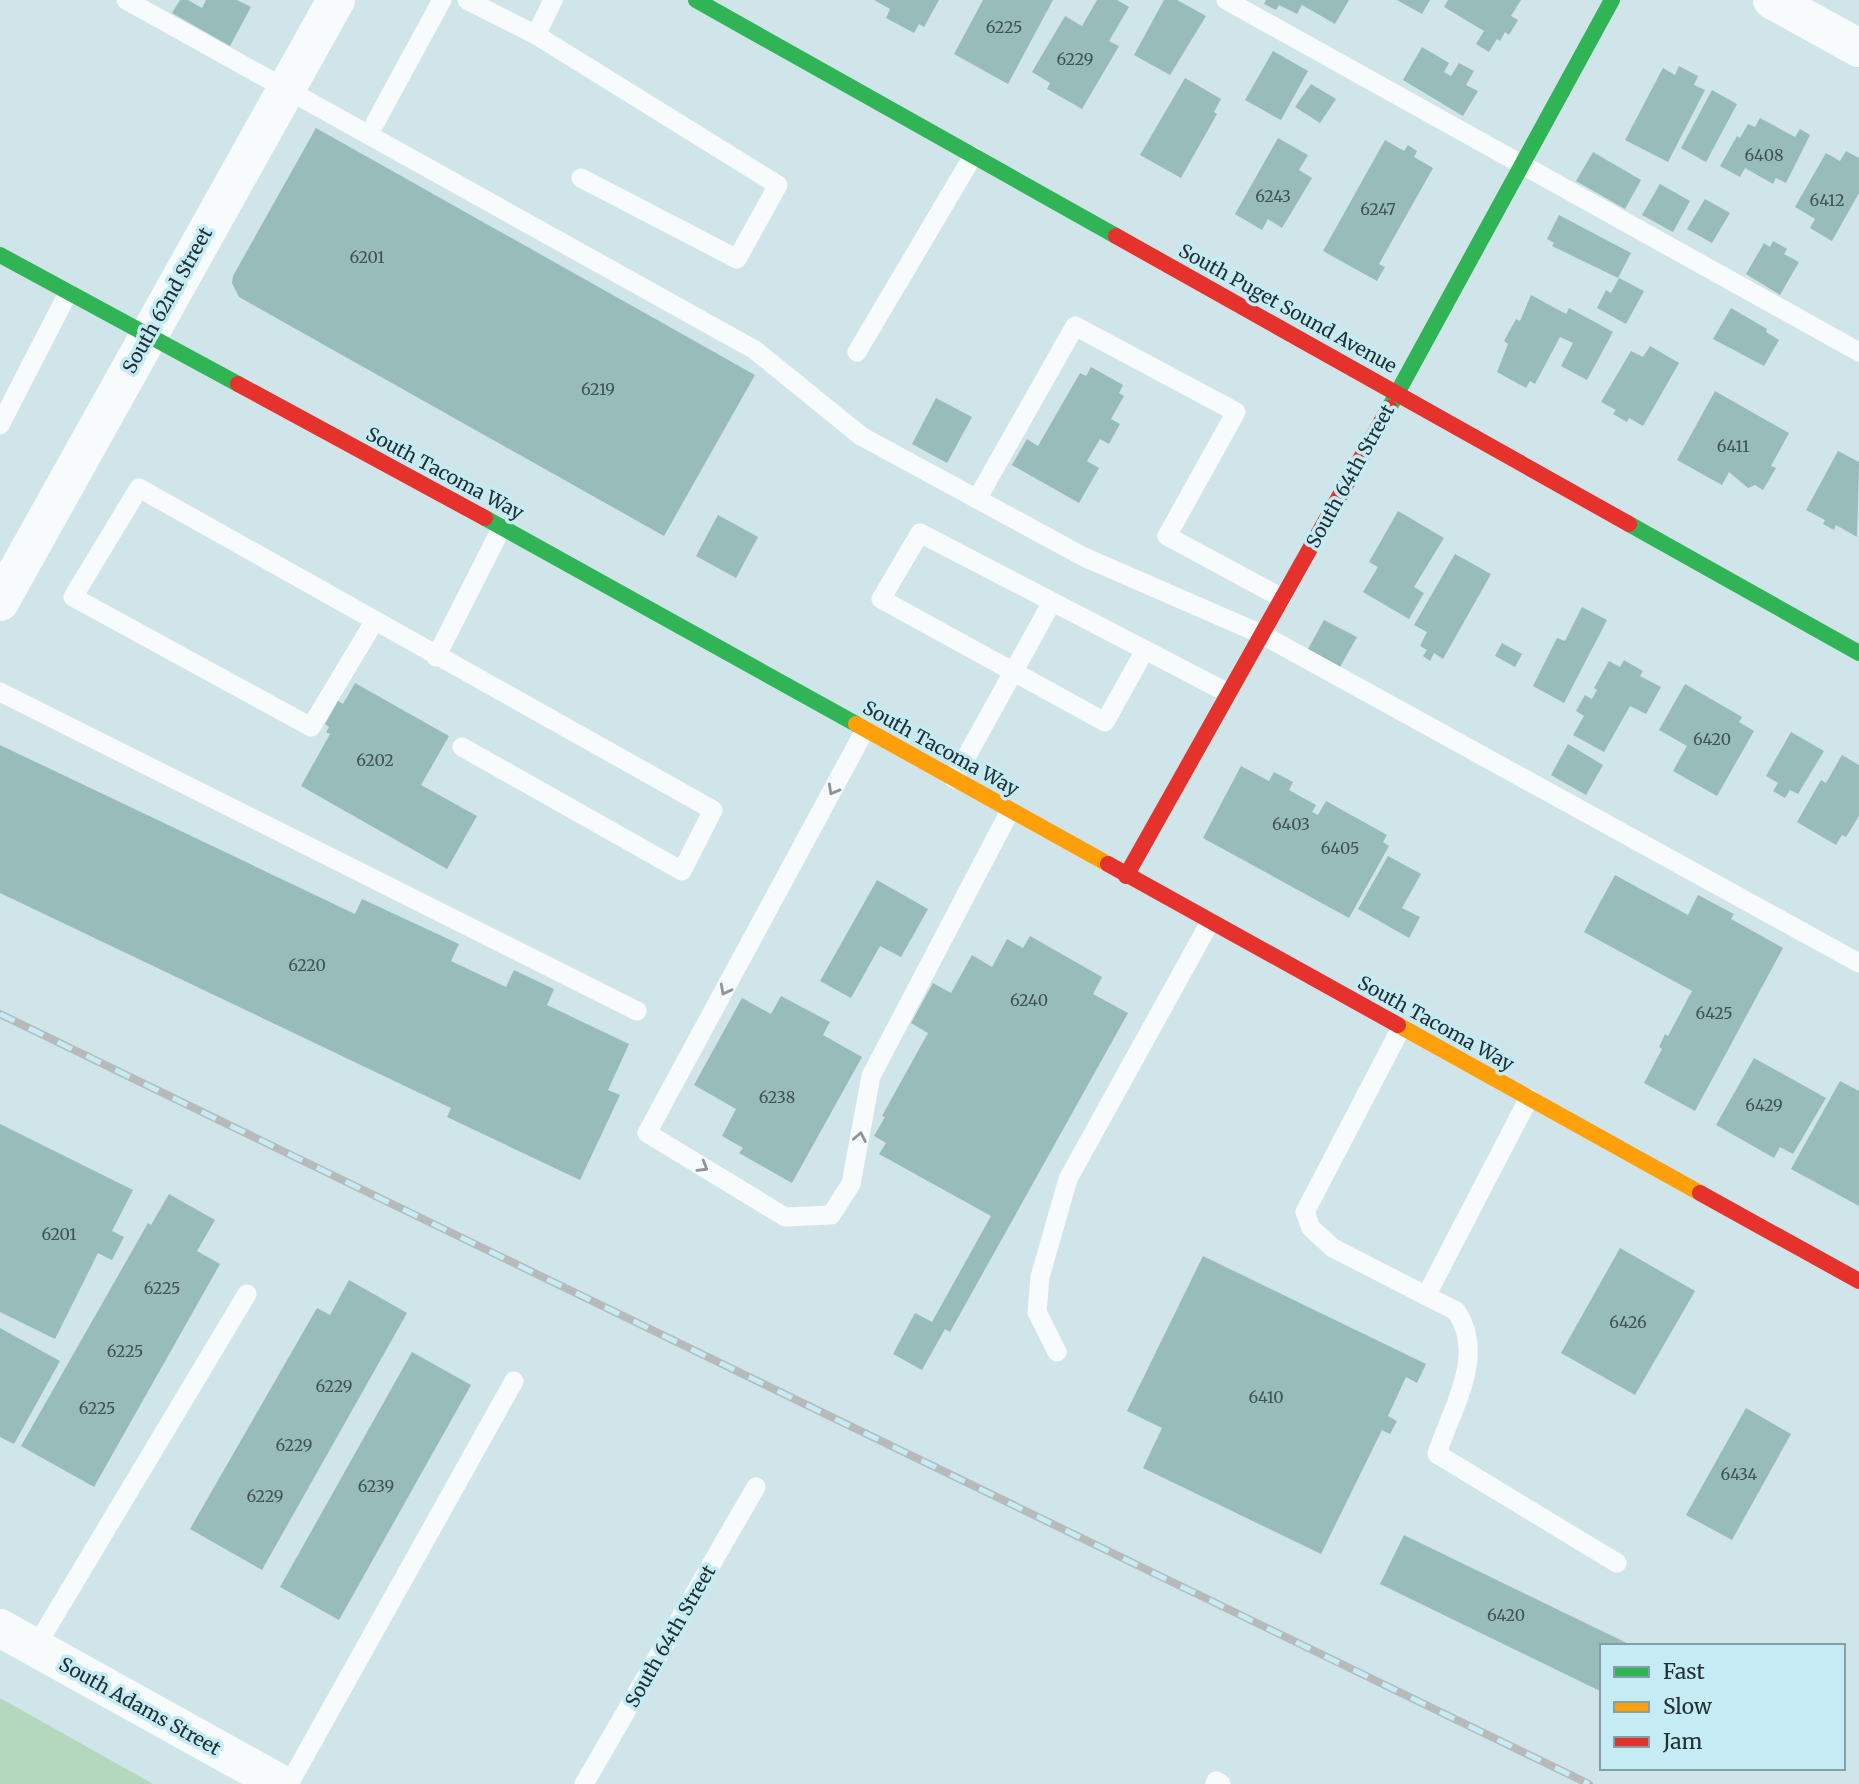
<svg xmlns="http://www.w3.org/2000/svg" width="1859" height="1784" font-family="Merriweather,serif">
<style>
.park{fill:#b3d8bd}
.building{fill:#98bcba}
.lines{fill:none;stroke-linecap:round;stroke-linejoin:round}
.lane{stroke:#f8fbfc;stroke-width:19}
.street{stroke:#f8fbfc;stroke-width:38}
.fast{stroke:#30b455;stroke-width:16}
.slow{stroke:#ff9f0a;stroke-width:16}
.jam{stroke:#e5322d;stroke-width:16}
.rail-casing{stroke:#b6babb;stroke-width:8}
.rail{stroke:#c5ebf4;stroke-width:5;stroke-dasharray:16;stroke-linecap:butt}
.oneway{stroke:#8c9698}
.labels{text-anchor:middle;stroke-width:7;stroke-linejoin:round;paint-order:stroke}
.number-label{font-size:16px;fill:#3f5355}
.street-label{font-size:19px;fill:#213033;stroke:#c5ebf4}
</style>
<rect width="100%" height="100%" fill="#d0e5ea"/>
<!-- park -->
<path class="park" d="M0 1698 153 1784H0Z"/>
<!-- building -->
<g class="building">
<path d="M180 0H188L202 8 206 0H237L251 7 230 46 172 13Z"/>
<path d="M874 0H939L924 27 919 24 914 33 886 18 890 9Z"/>
<path d="M983 0H1053L1008 84 954 54Z"/>
<path d="M1097 0H1117L1129 7 1109 41 1119 46 1082 109 1047 89 1050 83 1032 72 1065 16 1082 26Z"/>
<path d="M1164 0H1177L1206 16 1170 75 1134 55Z"/>
<path d="M1266 0H1349L1335 24 1302 5 1297 14 1279 5 1276 10 1264 4Z"/>
<path d="M1397 0H1430L1422 14Z"/>
<path d="M1448 0H1521L1511 16 1518 20 1509 35 1505 32 1500 41 1497 39 1489 52 1476 44 1484 31 1444 7Z"/>
<path d="M1422 47 1449 63 1444 72 1451 76 1459 63 1474 71 1466 85 1478 91 1463 116 1403 80Z"/>
<path d="M1273 51 1308 71 1281 120 1245 100Z"/>
<path d="M1679 66 1698 76 1694 85 1705 90 1668 162 1625 140 1663 68 1675 75Z"/>
<path d="M1185 78 1221 99 1214 112 1217 114 1181 178 1140 155Z"/>
<path d="M1311 84 1336 99 1320 123 1295 107Z"/>
<path d="M1712 90 1737 104 1706 162 1681 148Z"/>
<path d="M1760 118 1795 137 1800 129 1810 135 1786 183 1776 178 1773 184 1745 168 1740 177 1720 166 1737 136 1740 138 1748 124 1755 127Z"/>
<path d="M316 128 755 375 664 536 239 297 232 283 233 276Z"/>
<path d="M1278 138 1308 155 1299 170 1312 178 1282 228 1268 219 1262 230 1235 214Z"/>
<path d="M1385 140 1404 151 1408 145 1417 151 1414 157 1433 168 1379 264 1385 267 1377 281 1323 251Z"/>
<path d="M1846 151 1859 158V193L1832 241 1810 228 1815 219 1795 207 1826 153 1840 161Z"/>
<path d="M1593 152 1641 180 1625 209 1576 181Z"/>
<path d="M1660 184 1690 201 1673 232 1642 215Z"/>
<path d="M1705 199 1730 213 1712 243 1687 229Z"/>
<path d="M1559 215 1631 253 1618 278 1552 246 1554 243 1547 239Z"/>
<path d="M1773 241 1787 249 1784 254 1799 262 1780 295 1746 274 1764 243 1770 247Z"/>
<path d="M1619 278 1644 291 1626 324 1597 308 1606 290 1611 293Z"/>
<path d="M1531 295 1566 314 1569 308 1613 332 1587 380 1561 366 1573 343 1560 337 1535 384 1530 381 1526 388 1497 372 1508 344 1504 341 1516 319 1520 321Z"/>
<path d="M1731 308 1767 329 1766 332 1779 340 1764 366 1713 339Z"/>
<path d="M1650 346 1679 363 1643 426 1629 418 1627 422 1613 414 1616 410 1601 402 1631 351 1643 357Z"/>
<path d="M1091 367 1123 385 1119 393 1124 396 1111 419 1120 424 1109 444 1100 439 1087 461 1099 468 1079 503 1012 465 1027 439 1038 446 1080 373 1086 376Z"/>
<path d="M1715 391 1789 433 1771 466 1776 468 1763 490 1755 485 1748 488 1729 472 1722 485 1677 460Z"/>
<path d="M936 398 972 417 947 463 912 444Z"/>
<path d="M1838 451 1859 462 1857 537 1836 525 1834 530 1823 524 1825 520 1806 510Z"/>
<path d="M1398 511 1444 538 1414 587 1424 593 1409 619 1363 592 1378 567 1369 562Z"/>
<path d="M718 515 758 537 736 578 696 556Z"/>
<path d="M1455 554 1491 574 1443 659 1434 653 1430 661 1423 656 1427 650 1420 646 1427 632 1414 625Z"/>
<path d="M1582 607 1607 620 1564 703 1533 686 1557 638 1565 641Z"/>
<path d="M1324 620 1357 637 1340 667 1308 649Z"/>
<path d="M1502 643 1522 654 1515 667 1495 656Z"/>
<path d="M1624 660 1643 671 1640 676 1661 687 1646 714 1630 706 1604 752 1573 735 1584 716 1576 711 1585 695 1592 699 1597 690 1594 688 1609 661 1620 667Z"/>
<path d="M355 683 449 736 421 785 477 816 447 869 301 786 330 734 326 732 329 727 325 724 338 701 343 704Z"/>
<path d="M1685 684 1742 717 1739 722 1754 731 1717 796 1673 771 1687 746 1659 730Z"/>
<path d="M1791 732 1824 751 1798 794 1790 790 1785 798 1773 791 1778 783 1766 776Z"/>
<path d="M1568 744 1603 765 1586 795 1551 775Z"/>
<path d="M0 745 355 914 362 899 459 944 451 961 506 987 514 970 554 989 547 1005 629 1044 608 1090 620 1095 580 1180 447 1117 451 1108 0 893Z"/>
<path d="M1842 755 1859 765V816L1846 837 1842 835 1836 845 1797 822 1821 780 1826 783Z"/>
<path d="M1241 766 1269 781 1274 772 1293 782 1289 790 1316 805 1312 812 1318 815 1326 801 1387 835 1383 842 1389 846 1349 918 1203 838Z"/>
<path d="M1388 856 1421 874 1402 908 1420 917 1409 938 1358 909Z"/>
<path d="M1615 875 1688 915 1698 895 1734 914 1731 919 1783 948 1695 1111 1644 1083 1662 1049 1659 1047 1665 1034 1668 1036 1692 991 1584 932Z"/>
<path d="M877 880 928 909 901 957 880 946 851 998 820 981Z"/>
<path d="M1030 936 1102 977 1093 994 1128 1013 950 1332 945 1329 922 1370 893 1354 915 1313 932 1322 991 1216 879 1154 886 1143 874 1136 885 1117 882 1116 928 1033 911 1023 933 983 951 993 972 955 992 967 1007 939 1023 948Z"/>
<path d="M781 996 830 1022 823 1035 862 1057 792 1183 739 1153 743 1148 722 1136 736 1109 694 1085 742 998 771 1014Z"/>
<path d="M1754 1058 1826 1098 1793 1154 1780 1147 1774 1158 1716 1125Z"/>
<path d="M1840 1081 1859 1091V1206L1791 1169Z"/>
<path d="M0 1124 133 1190 112 1231 124 1237 112 1260 98 1253 55 1339 0 1312Z"/>
<path d="M169 1194 215 1220 197 1251 220 1264 94 1487 21 1446 148 1223 151 1225Z"/>
<path d="M1620 1248 1695 1291 1635 1395 1561 1353Z"/>
<path d="M1203 1256 1426 1364 1417 1383 1406 1377 1388 1416 1397 1421 1390 1434 1382 1430 1321 1554 1143 1468 1162 1428 1127 1411Z"/>
<path d="M349 1280 407 1313 262 1570 190 1529 317 1308 330 1315Z"/>
<path d="M0 1328 60 1361 14 1444 0 1437Z"/>
<path d="M412 1352 471 1385 339 1620 280 1587Z"/>
<path d="M1746 1408 1791 1434 1732 1540 1686 1515Z"/>
<path d="M1404 1535 1633 1646H1602V1692L1380 1584Z"/>
</g>
<g class="lines">
<!-- lane -->
<g class="lane">
<path d="M126 0 755 350 861 436 1084 557 1261 634 1859 963"/>
<path d="M467 0 536 35 778 185 737 259 581 178"/>
<path d="M1226 0 1859 352"/>
<path d="M536 35 553 0"/>
<path d="M375 123 442 0"/>
<path d="M857 352 973 156"/>
<path d="M0 425 68 293"/>
<path d="M977 499 1075 326 1236 412 1167 536 1282 598"/>
<path d="M374 622 311 727 73 597 139 488 713 810 682 871 462 747"/>
<path d="M1145 650 1105 722 881 599 920 533 1228 693"/>
<path d="M436 657 502 527"/>
<path d="M0 692 637 1011"/>
<path d="M865 730 647 1133 785 1217 831 1215 851 1184 871 1076 1010 811"/>
<path d="M954 779 1052 602"/>
<path d="M1401 1028 1305 1212 1311 1228 1333 1248 1456 1311C1487 1356 1451 1409 1437 1454L1617 1563"/>
<path d="M1426 1296 1529 1098"/>
<path d="M1057 1352 1037 1312 1040 1277 1068 1179 1210 922"/>
<path d="M35 1648 247 1294"/>
<path d="M289 1784 514 1381"/>
<path d="M584 1784 756 1487"/>
<path d="M1215 1784 1216 1781 1221 1784"/>
</g>
<!-- street -->
<g class="street">
<path d="M1772 0 1859 48"/>
<path d="M0 602 336 0"/>
<path d="M0 1628 281 1784"/>
</g>
<!-- fast -->
<g class="fast">
<path d="M696 0 1116 236"/>
<path d="M0 255 238 384"/>
<path d="M1389 408 1612 0"/>
<path d="M485 518 856 724"/>
<path d="M1629 524 1859 653"/>
</g>
<!-- slow -->
<g class="slow">
<path d="M856 724 1108 864"/>
<path d="M1398 1025 1700 1193"/>
</g>
<!-- jam -->
<g class="jam">
<path d="M1116 236 1629 524"/>
<path d="M238 384 485 518"/>
<path d="M1108 864 1398 1025"/>
<path d="M1126 876 1389 408"/>
<path d="M1700 1193 1859 1281"/>
</g>
<defs>
<path id="rail" d="M0 1014 1589 1784"/>
</defs>
<!-- rail casing -->
<use href="#rail" class="rail-casing"/>
<!-- rail -->
<use href="#rail" class="rail"/>
</g>
<!-- one-way arrows -->
<defs><path id="oneway-chevron" d="M-2-3.5L2.5 0L-2 3.5" fill="none" stroke-width="1.6" stroke-linecap="round" stroke-linejoin="round" transform="scale(1.75)"/></defs>
<g class="oneway">
<use href="#oneway-chevron" transform="translate(833 790) rotate(119)"/>
<use href="#oneway-chevron" transform="translate(725 990) rotate(118)"/>
<use href="#oneway-chevron" transform="translate(860 1137) rotate(-79)"/>
<use href="#oneway-chevron" transform="translate(703 1167) rotate(31)"/>
</g>
<g class="labels">
<!-- number labels -->
<g class="number-label">
<text x="1004" y="33">6225</text>
<text x="1075" y="65">6229</text>
<text x="1764" y="161">6408</text>
<text x="1273" y="202">6243</text>
<text x="1827" y="206">6412</text>
<text x="1378" y="215">6247</text>
<text x="367" y="263">6201</text>
<text x="598" y="395">6219</text>
<text x="1733" y="452">6411</text>
<text x="1712" y="745">6420</text>
<text x="375" y="766">6202</text>
<text x="1291" y="830">6403</text>
<text x="1340" y="854">6405</text>
<text x="307" y="971">6220</text>
<text x="1029" y="1006">6240</text>
<text x="1714" y="1019">6425</text>
<text x="777" y="1103">6238</text>
<text x="1764" y="1111">6429</text>
<text x="59" y="1240">6201</text>
<text x="162" y="1294">6225</text>
<text x="1628" y="1328">6426</text>
<text x="125" y="1357">6225</text>
<text x="334" y="1392">6229</text>
<text x="1266" y="1403">6410</text>
<text x="97" y="1414">6225</text>
<text x="294" y="1451">6229</text>
<text x="1739" y="1480">6434</text>
<text x="376" y="1492">6239</text>
<text x="265" y="1502">6229</text>
<text x="1506" y="1621">6420</text>
</g>
<!-- street labels -->
<g class="street-label">
<text transform="translate(167 300) rotate(-61)" y="7">South 62nd Street</text>
<text transform="translate(1288 308) rotate(29)" y="7">South Puget Sound Avenue</text>
<text transform="translate(445 473) rotate(28)" y="7">South Tacoma Way</text>
<text transform="translate(1350 476) rotate(-61)" y="7">South 64th Street</text>
<text transform="translate(941 748) rotate(29)" y="7">South Tacoma Way</text>
<text transform="translate(1436 1023) rotate(29)" y="7">South Tacoma Way</text>
<text transform="translate(670 1636) rotate(-60)" y="7">South 64th Street</text>
<text transform="translate(140 1706) rotate(29)" y="7">South Adams Street</text>
</g>
</g>
<!-- legend -->
<rect x="1600" y="1644" width="245" height="126" fill="#c5ebf4" stroke="#83a0a7" stroke-width="2"/>
<rect x="1614" y="1667" width="35" height="10" fill="#30b455" stroke="#83a0a7" stroke-width="2"/>
<text x="1663" y="1679" font-size="21" fill="#213033">Fast</text>
<rect x="1614" y="1702" width="35" height="10" fill="#ff9f0a" stroke="#83a0a7" stroke-width="2"/>
<text x="1663" y="1714" font-size="21" fill="#213033">Slow</text>
<rect x="1614" y="1737" width="35" height="10" fill="#e5322d" stroke="#83a0a7" stroke-width="2"/>
<text x="1663" y="1749" font-size="21" fill="#213033">Jam</text>
</svg>
